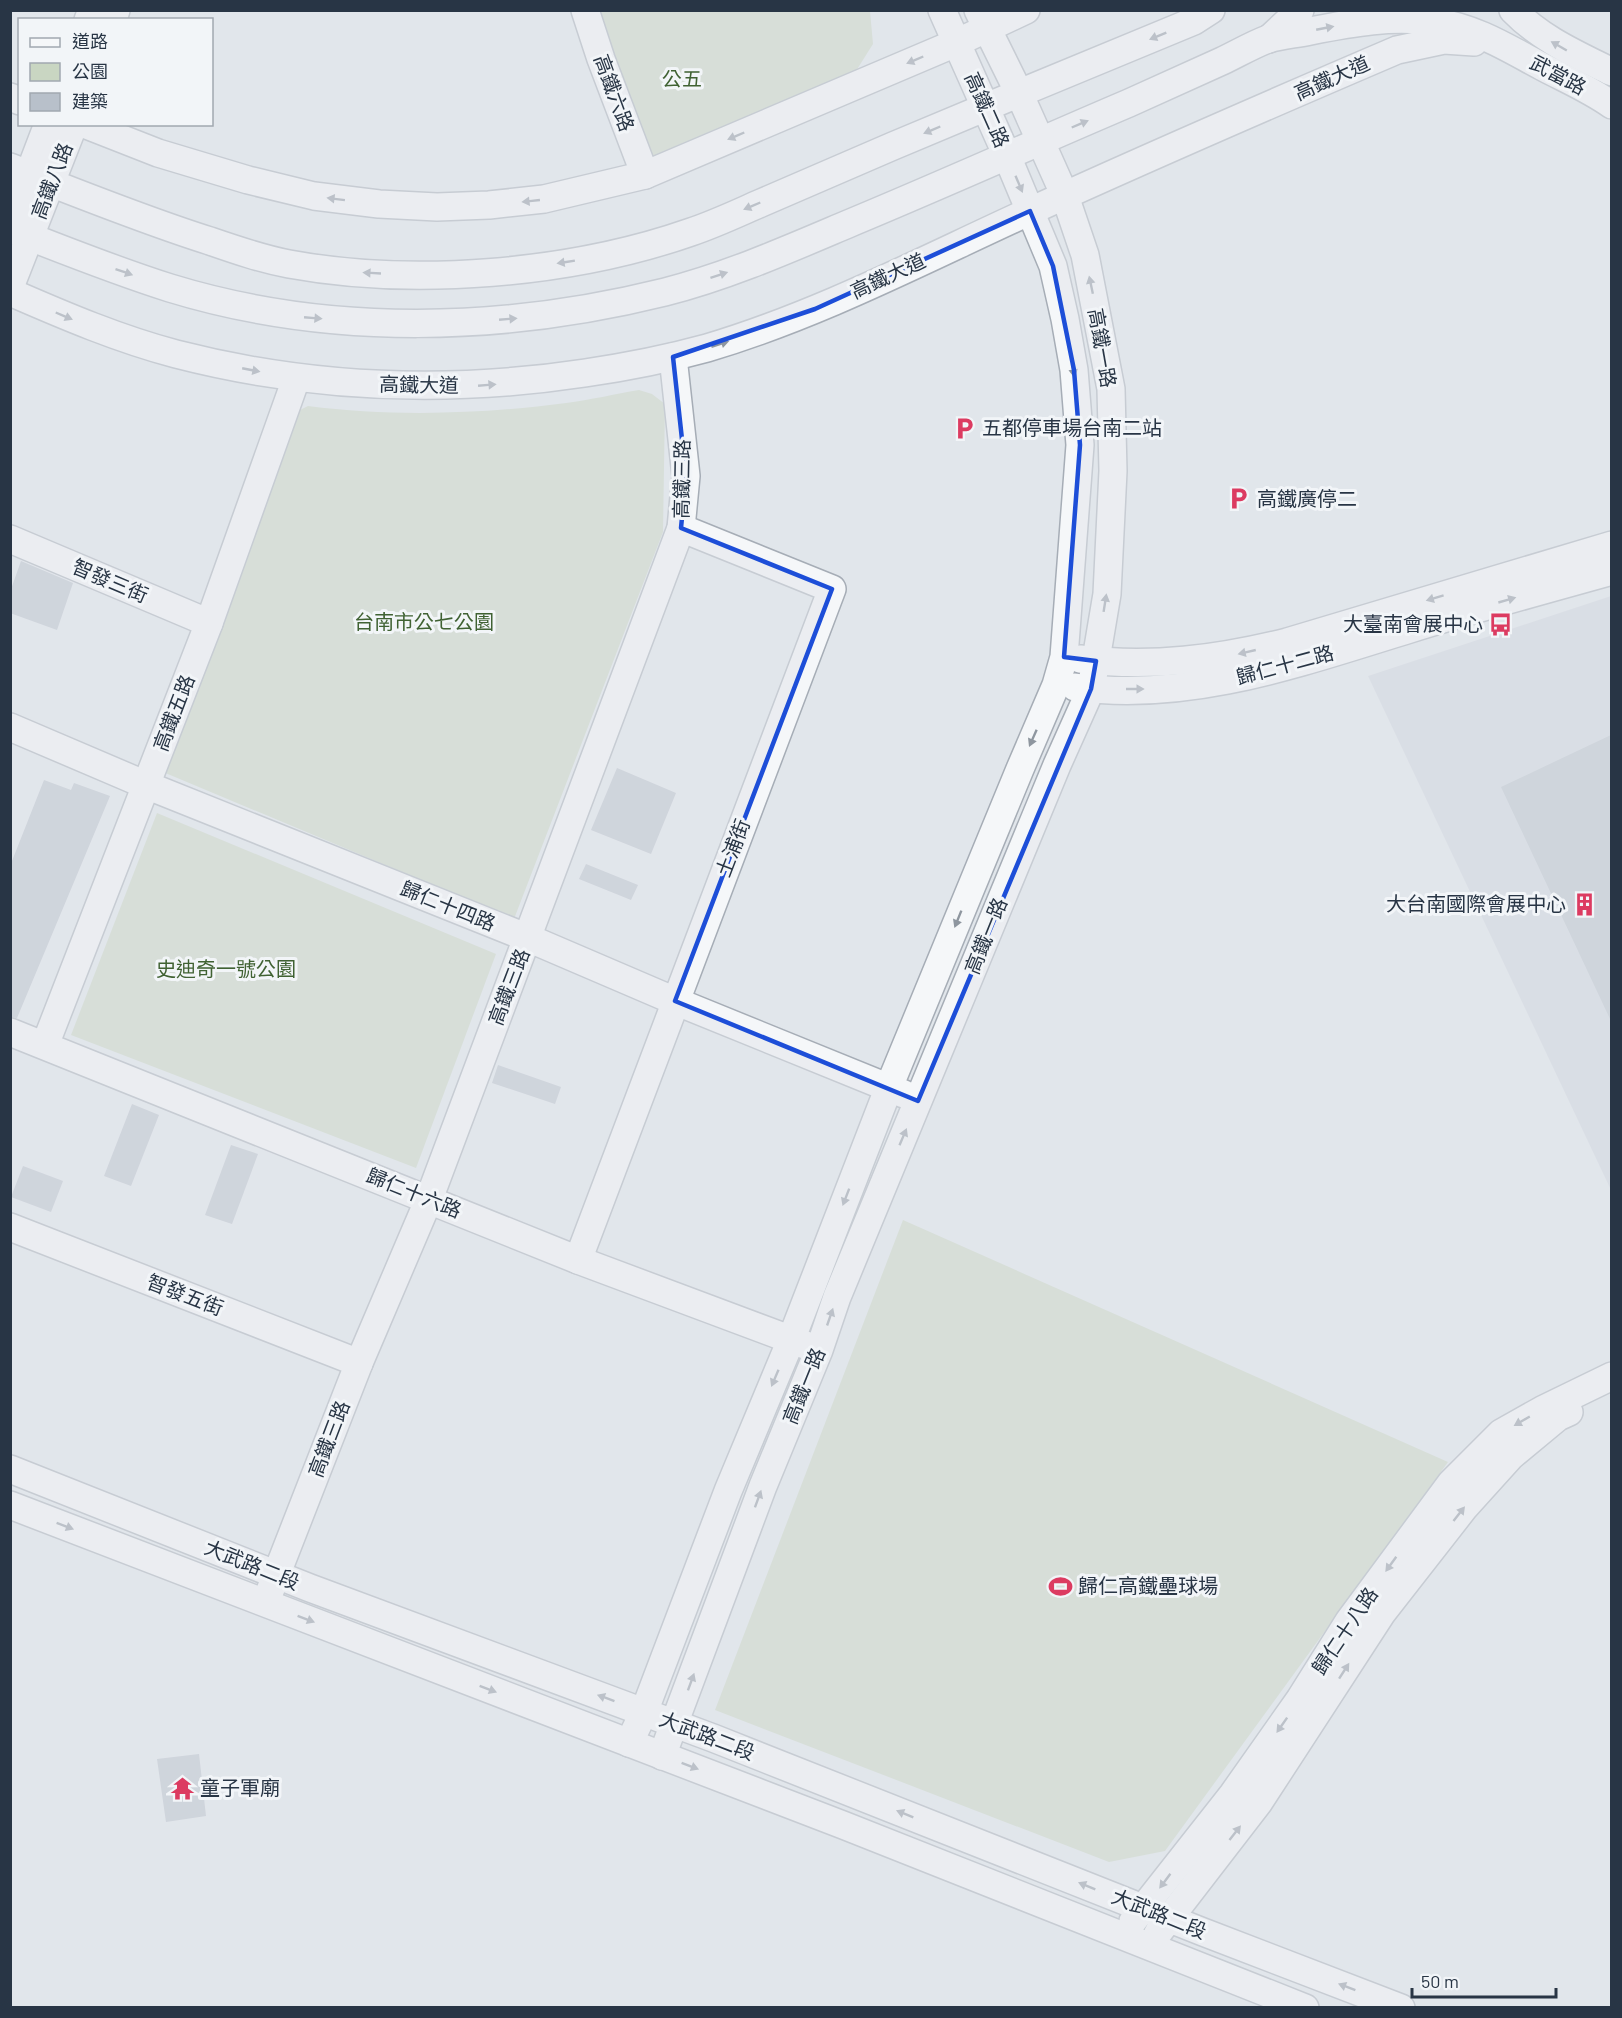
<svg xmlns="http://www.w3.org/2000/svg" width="1622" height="2018" font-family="Barlow,'Noto Sans TC',sans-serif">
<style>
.built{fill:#cfd6de}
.green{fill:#c9d6c2}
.building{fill:#b8c0ca}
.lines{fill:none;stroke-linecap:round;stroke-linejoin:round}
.minor-casing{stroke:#a6adb6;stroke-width:30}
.minor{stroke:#f5f7f9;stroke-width:27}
.oneway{fill:#8e969f}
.marked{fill:none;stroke:#1d4ed8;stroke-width:4.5;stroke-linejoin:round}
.labels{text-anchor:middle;stroke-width:6;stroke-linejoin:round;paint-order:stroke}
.street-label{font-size:20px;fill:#283545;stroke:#f2f5f8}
.park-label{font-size:20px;fill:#406233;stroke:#f2f5f8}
.poi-label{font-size:20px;fill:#283545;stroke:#f2f5f8;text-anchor:start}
</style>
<rect width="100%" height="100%" fill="#e1e6eb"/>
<!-- built -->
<path class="built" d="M1611 596V1190L1368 676Z"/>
<!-- green -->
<g class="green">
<path d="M586 11H870L873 44 844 90 641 170Z"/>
<path d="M639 390 652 394 665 404 663 532 514 919 163 772 300 410 308 406C393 417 482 414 566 403 590 400 615 394 639 390Z"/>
<path d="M157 813 496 954 416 1168 71 1035Z"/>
<path d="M903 1220 1448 1462 1165 1851 1109 1862 715 1710Z"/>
</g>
<!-- building -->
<g class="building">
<path d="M21 561 73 583 57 630 10 613V592Z"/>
<path d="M1611 735V1021L1501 787Z"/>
<path d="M617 768 676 793 651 854 591 830Z"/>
<path d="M44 780 71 790 74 783 110 796 17 1018 10 1017V866Z"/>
<path d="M586 864 638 885 631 900 579 879Z"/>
<path d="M498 1065 561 1087 555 1104 492 1083Z"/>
<path d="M132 1104 159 1115 131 1186 104 1176Z"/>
<path d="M231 1145 258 1154 232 1224 205 1215Z"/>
<path d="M23 1166 63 1181 51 1212 11 1197Z"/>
<path d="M199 1754 206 1816 166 1822 157 1759Z"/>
</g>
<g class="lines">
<defs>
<g id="minor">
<path d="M585 10 601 59 645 175"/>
<path d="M1513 10C1541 39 1576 54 1612 72"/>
<path d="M88 20 92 10"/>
<path d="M113 20 116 10"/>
<path d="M1269 39 1300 10"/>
<path d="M10 97 20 101"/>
<path d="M84 124 158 153 248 180 314 196 379 204 437 207 489 205 544 199 645 175 958 42 1026 10"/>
<path d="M10 167C77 193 143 220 210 241 236 250 262 259 289 264 414 287 571 274 691 232 715 224 738 213 761 203 805 184 849 165 893 146 993 104 1094 62 1194 21L1211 10"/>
<path d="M10 224 48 124"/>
<path d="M10 229C63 250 116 271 170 288 330 337 504 332 665 292 728 276 789 249 848 224 942 185 1035 143 1129 103 1160 89 1191 75 1222 61 1237 54 1252 45 1268 39 1281 35 1296 34 1310 31 1351 23 1394 15 1436 22 1477 28 1509 49 1545 68 1568 80 1591 90 1612 105"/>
<path d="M10 287 74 124"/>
<path d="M10 292C65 316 119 339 176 354 312 389 446 394 585 373 626 367 667 359 707 348 818 315 921 261 1026 213 1149 157 1273 103 1397 50L1444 40 1474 42"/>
<path d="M10 539 209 623"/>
<path d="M1080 659C1151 668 1218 659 1287 642L1612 545"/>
<path d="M1075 687C1190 703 1302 662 1410 629 1477 608 1544 590 1612 571"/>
<path d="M10 727 146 785 528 938 675 1001 904 1094"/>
<path d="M10 1032 578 1260 808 1346"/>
<path d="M45 1045 209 623 296 379"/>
<path d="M10 1227 359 1363"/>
<path d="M578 1260 832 589 681 528"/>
<path d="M10 1469 310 1588 713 1738 1203 1932 1401 2008"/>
<path d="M10 1505 843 1825 1305 2008"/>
<path d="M270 1591 359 1363 429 1199 681 528 686 476 673 357"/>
<path d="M629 1743 644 1712 728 1491 791 1340 889 1087 1020 769 1056 685 1064 657 1080 445 1074 370 1065 319 1053 266 1007 156 942 10"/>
<path d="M662 1756 763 1486 819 1350 837 1297 1057 765 1091 689 1107 594 1113 471 1111 389 1085 255 1065 196 1019 93 978 10"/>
<path d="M1133 1921 1233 1794 1300 1699 1349 1621 1451 1483 1501 1433 1542 1410 1612 1376"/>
<path d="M1158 1933 1259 1802 1382 1613 1464 1508 1511 1456 1558 1417 1569 1412"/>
</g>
</defs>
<!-- minor casing -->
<use href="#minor" class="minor-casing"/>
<!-- minor -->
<use href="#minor" class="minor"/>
</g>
<!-- one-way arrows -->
<defs><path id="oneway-solid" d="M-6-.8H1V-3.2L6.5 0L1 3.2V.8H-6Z" transform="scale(1.5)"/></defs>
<g class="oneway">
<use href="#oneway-solid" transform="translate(1325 28) rotate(-11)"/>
<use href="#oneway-solid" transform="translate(1158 36) rotate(158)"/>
<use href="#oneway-solid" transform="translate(1559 46) rotate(-150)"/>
<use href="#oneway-solid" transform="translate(915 60) rotate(157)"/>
<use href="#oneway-solid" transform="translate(1080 124) rotate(-23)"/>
<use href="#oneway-solid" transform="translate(932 130) rotate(157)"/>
<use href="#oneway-solid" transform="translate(736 136) rotate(157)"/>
<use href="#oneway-solid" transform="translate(1019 184) rotate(67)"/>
<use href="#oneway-solid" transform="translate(336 199) rotate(-173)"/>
<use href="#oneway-solid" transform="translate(531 201) rotate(174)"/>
<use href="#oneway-solid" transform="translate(752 206) rotate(157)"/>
<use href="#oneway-solid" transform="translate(566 262) rotate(171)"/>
<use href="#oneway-solid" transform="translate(124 272) rotate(19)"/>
<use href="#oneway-solid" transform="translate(372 273) rotate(-177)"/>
<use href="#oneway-solid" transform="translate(719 275) rotate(-18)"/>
<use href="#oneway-solid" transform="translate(1091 285) rotate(-102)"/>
<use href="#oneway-solid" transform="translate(64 316) rotate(23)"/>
<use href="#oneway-solid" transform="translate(313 318) rotate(5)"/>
<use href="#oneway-solid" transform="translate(508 319) rotate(-5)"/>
<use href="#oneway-solid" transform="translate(720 344) rotate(-18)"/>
<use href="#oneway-solid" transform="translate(1073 368) rotate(82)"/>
<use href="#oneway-solid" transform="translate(251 370) rotate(11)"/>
<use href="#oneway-solid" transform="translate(487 385) rotate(-5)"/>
<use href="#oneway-solid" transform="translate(1435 598) rotate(163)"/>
<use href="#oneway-solid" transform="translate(1507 600) rotate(-16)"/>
<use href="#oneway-solid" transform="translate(1105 603) rotate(-81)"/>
<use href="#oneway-solid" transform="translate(1247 652) rotate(167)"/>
<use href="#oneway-solid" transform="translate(1135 689)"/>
<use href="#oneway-solid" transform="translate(1033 738) rotate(114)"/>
<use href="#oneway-solid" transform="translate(958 919) rotate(112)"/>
<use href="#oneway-solid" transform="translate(903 1137) rotate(-67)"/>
<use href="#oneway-solid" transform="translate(846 1197) rotate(111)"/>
<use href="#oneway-solid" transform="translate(830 1317) rotate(-71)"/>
<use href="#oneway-solid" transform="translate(775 1378) rotate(113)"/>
<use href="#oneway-solid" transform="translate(1522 1421) rotate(150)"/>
<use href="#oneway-solid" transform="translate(758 1499) rotate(-70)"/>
<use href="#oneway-solid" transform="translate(1459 1514) rotate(-52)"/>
<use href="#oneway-solid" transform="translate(65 1526) rotate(21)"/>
<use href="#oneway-solid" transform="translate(1391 1564) rotate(126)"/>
<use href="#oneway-solid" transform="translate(306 1619) rotate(21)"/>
<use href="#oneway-solid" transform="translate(1344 1671) rotate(-57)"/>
<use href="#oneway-solid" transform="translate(691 1682) rotate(-70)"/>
<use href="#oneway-solid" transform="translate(488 1689) rotate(21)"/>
<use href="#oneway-solid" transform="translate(606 1698) rotate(-160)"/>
<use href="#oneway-solid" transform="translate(1282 1725) rotate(125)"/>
<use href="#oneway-solid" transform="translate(690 1766) rotate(21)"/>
<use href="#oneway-solid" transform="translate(905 1814) rotate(-158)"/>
<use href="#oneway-solid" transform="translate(1235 1833) rotate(-52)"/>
<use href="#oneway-solid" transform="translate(1165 1881) rotate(127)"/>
<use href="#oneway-solid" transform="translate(1087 1886) rotate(-158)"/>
<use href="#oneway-solid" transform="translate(1347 1987) rotate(-159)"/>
</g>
<!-- marked area -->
<path d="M0 0H1622V2018H0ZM1030 211 1053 266 1074 370 1080 445 1064 657 1096 661 1091 689 918 1101 675 1001 832 589 681 528 686 476 673 357 815 309Z" fill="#e1e6eb" fill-opacity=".55" fill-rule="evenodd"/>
<path class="marked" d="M1030 211 1053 266 1074 370 1080 445 1064 657 1096 661 1091 689 918 1101 675 1001 832 589 681 528 686 476 673 357 815 309Z"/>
<!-- icons -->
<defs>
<symbol id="parking-bare" viewBox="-9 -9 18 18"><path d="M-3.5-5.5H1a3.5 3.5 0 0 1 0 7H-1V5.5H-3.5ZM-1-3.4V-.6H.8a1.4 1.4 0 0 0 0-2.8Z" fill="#dc3b61" stroke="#f2f5f8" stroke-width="2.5" paint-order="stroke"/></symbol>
<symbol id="bus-bare" viewBox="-9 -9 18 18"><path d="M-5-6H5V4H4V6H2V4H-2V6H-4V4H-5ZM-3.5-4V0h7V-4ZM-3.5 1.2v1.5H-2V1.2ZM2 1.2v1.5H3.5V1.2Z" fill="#dc3b61" stroke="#f2f5f8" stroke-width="2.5" paint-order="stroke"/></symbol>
<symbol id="building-bare" viewBox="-9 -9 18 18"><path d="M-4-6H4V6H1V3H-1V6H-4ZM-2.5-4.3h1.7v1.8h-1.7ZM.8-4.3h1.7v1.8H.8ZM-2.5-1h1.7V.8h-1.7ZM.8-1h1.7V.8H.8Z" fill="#dc3b61" stroke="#f2f5f8" stroke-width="2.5" paint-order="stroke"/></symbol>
<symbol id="stadium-bare" viewBox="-9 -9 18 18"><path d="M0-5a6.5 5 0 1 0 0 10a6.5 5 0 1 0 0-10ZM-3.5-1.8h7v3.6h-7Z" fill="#dc3b61" stroke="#f2f5f8" stroke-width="2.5" paint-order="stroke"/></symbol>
<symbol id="temple-bare" viewBox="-9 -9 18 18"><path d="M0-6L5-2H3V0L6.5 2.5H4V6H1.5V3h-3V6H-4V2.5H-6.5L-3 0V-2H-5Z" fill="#dc3b61" stroke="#f2f5f8" stroke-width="2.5" paint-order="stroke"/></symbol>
</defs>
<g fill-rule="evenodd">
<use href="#parking-bare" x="948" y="412" width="33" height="33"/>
<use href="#parking-bare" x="1222" y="482" width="33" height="33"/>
<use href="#bus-bare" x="1484" y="608" width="33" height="33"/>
<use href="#building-bare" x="1568" y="888" width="33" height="33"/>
<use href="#stadium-bare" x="1044" y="1570" width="33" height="33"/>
<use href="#temple-bare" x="166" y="1772" width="33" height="33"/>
</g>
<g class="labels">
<!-- street labels -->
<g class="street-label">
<text transform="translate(1558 75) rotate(28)" y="7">武當路</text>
<text transform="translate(1332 78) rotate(-24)" y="7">高鐵大道</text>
<text transform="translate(614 93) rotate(70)" y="7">高鐵六路</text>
<text transform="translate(987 110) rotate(66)" y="7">高鐵二路</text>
<text transform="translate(52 181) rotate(-69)" y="7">高鐵八路</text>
<text transform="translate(888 276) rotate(-25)" y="7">高鐵大道</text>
<text transform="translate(1102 348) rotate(80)" y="7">高鐵一路</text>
<text transform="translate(419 385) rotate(1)" y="7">高鐵大道</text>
<text transform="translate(682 479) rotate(-89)" y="7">高鐵三路</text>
<text transform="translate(110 581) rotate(23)" y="7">智發三街</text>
<text transform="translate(1285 665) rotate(-15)" y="7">歸仁十二路</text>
<text transform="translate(174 713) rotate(-69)" y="7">高鐵五路</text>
<text transform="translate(733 848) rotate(-69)" y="7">土浦街</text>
<text transform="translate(448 906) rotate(22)" y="7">歸仁十四路</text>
<text transform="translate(986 936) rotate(-68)" y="7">高鐵一路</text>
<text transform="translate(509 987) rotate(-69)" y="7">高鐵三路</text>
<text transform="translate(414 1193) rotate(22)" y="7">歸仁十六路</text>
<text transform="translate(185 1295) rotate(21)" y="7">智發五街</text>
<text transform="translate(804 1386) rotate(-68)" y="7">高鐵一路</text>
<text transform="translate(329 1439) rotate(-69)" y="7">高鐵三路</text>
<text transform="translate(252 1565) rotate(22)" y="7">大武路二段</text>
<text transform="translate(1345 1631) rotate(-56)" y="7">歸仁十八路</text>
<text transform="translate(707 1736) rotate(21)" y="7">大武路二段</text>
<text transform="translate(1159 1914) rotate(22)" y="7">大武路二段</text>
</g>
<!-- park labels -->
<g class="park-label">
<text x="682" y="86">公五</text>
<text x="424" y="629">台南市公七公園</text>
<text x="226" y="976">史迪奇一號公園</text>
</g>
<!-- poi labels -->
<g class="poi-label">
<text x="982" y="435">五都停車場台南二站</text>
<text x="1257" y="506">高鐵廣停二</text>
<text x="1483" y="631" text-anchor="end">大臺南會展中心</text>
<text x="1566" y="911" text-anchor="end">大台南國際會展中心</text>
<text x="1078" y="1593">歸仁高鐵壘球場</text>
<text x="200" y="1795">童子軍廟</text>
</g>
</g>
<!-- border -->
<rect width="1622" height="2018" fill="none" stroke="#283545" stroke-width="24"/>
<!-- legend -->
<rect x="18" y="18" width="195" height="108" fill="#f2f5f8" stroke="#a1a8b0" stroke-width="1.5"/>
<rect x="30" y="38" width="30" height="9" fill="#f5f7f9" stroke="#a1a8b0" stroke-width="1.5"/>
<text x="72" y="48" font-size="18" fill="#283545">道路</text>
<rect x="30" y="63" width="30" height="18" fill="#c9d6c2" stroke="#a1a8b0" stroke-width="1.5"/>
<text x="72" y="78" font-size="18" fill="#283545">公園</text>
<rect x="30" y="93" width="30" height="18" fill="#b8c0ca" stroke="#a1a8b0" stroke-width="1.5"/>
<text x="72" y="108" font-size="18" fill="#283545">建築</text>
<!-- scale -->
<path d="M1412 1988v9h144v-9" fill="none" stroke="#283545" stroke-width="3"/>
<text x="1421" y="1988" font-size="18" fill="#283545" stroke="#f2f5f8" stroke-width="4.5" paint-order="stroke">50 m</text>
</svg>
